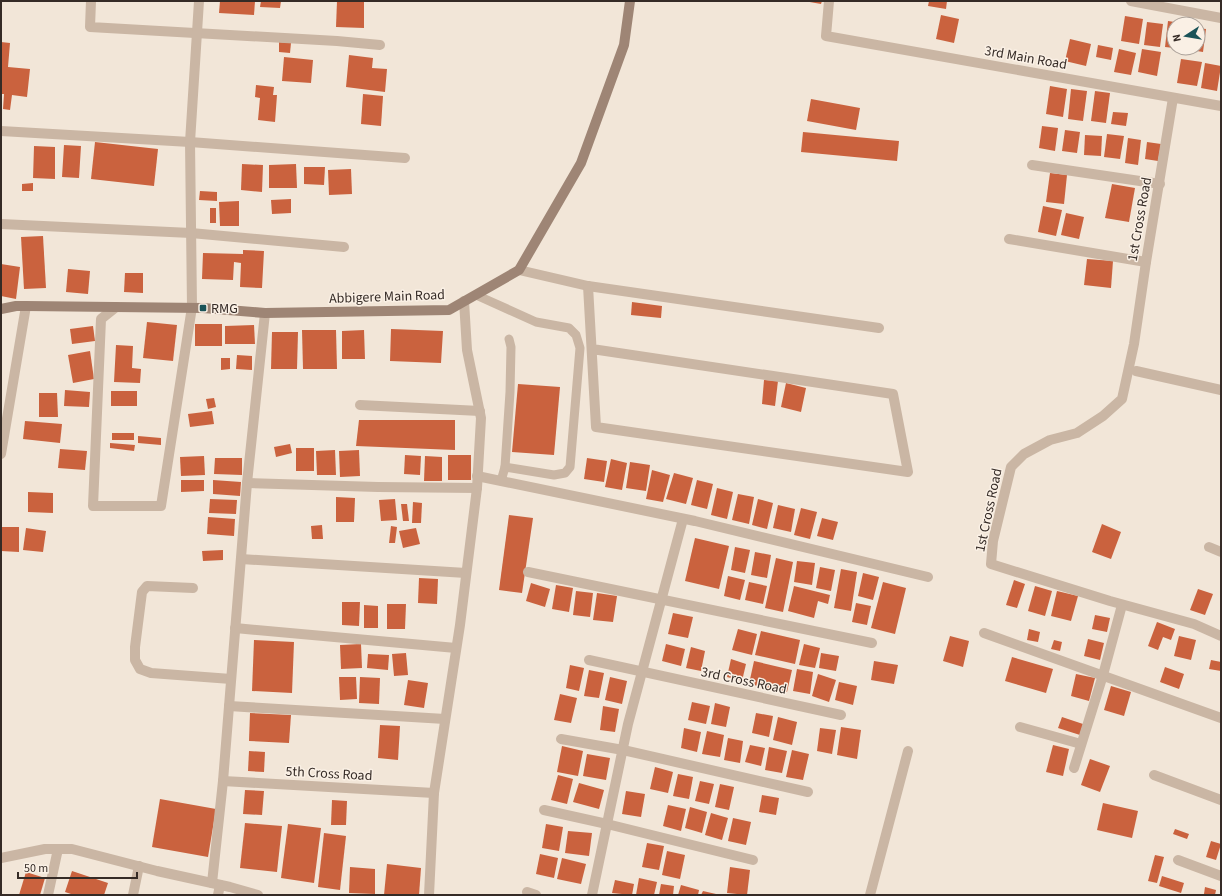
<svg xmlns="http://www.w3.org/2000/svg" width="1222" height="896" font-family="'Source Sans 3',sans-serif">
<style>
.building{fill:#ca623e}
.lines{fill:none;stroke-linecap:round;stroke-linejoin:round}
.service{stroke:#cab6a4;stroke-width:9}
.minor{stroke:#cab6a4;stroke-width:10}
.tertiary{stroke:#cab6a4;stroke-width:10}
.secondary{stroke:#9e8575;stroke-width:10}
.poi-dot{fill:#1a5358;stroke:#faf0e5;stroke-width:1.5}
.labels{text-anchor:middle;stroke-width:3;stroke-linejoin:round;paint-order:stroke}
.street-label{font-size:14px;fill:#352b26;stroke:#faf0e5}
.poi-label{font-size:14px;fill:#352b26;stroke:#faf0e5;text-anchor:start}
</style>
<rect width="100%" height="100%" fill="#f2e6d8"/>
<!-- building -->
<g class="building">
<path d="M220 1H255L254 15 219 13Z"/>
<path d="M261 1H281L280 8 260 7Z"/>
<path d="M337 1H364V28L336 27Z"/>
<path d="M804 1H822L821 4Z"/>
<path d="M929 1H947L946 9 928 6Z"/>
<path d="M941 15 959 19 954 43 936 39Z"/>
<path d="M1125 16 1143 19 1139 44 1121 41Z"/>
<path d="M1168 21 1181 23 1174 24V48L1165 47Z"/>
<path d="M1147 22 1163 24 1160 47 1144 45Z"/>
<path d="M1198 28 1206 29 1203 52 1185 49 1186 48H1198Z"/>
<path d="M1070 39 1091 44 1086 66 1065 61Z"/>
<path d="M1 42 10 43 8 67 30 69 27 97 12 95 10 110 3 109 4 94H1Z"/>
<path d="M279 42 291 43 290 53 279 52Z"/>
<path d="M1098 45 1113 48 1111 60 1096 57Z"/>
<path d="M1119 49 1136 53 1131 75 1114 72Z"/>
<path d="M1142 49 1161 52 1157 76 1138 72Z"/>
<path d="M349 55 373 58 372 68 387 69 385 92 346 87Z"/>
<path d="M284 57 313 60 311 83 282 81Z"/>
<path d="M1181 59 1202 62 1197 86 1177 83Z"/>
<path d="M1205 63 1221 66 1217 91 1201 88Z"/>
<path d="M256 85 274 87 273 95H277L275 122 258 120 260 98 255 97Z"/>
<path d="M1050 86 1067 89 1063 117 1046 114Z"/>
<path d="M1071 89 1087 91 1083 121 1068 119Z"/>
<path d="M1095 91 1110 93 1106 123 1091 121Z"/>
<path d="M363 94 383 96 381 126 361 124Z"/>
<path d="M811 99 860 108 856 130 807 121Z"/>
<path d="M1113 112 1128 113 1126 126 1111 124Z"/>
<path d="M1042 126 1058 128 1055 151 1039 148Z"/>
<path d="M1065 130 1080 132 1077 153 1062 151Z"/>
<path d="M803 132 899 141 897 161 801 152Z"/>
<path d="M1107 134 1124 136 1120 159 1104 157Z"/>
<path d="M1085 135 1102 136 1101 156 1084 155Z"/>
<path d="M1128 138 1141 140 1138 165 1125 163Z"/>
<path d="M95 142 158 149 154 186 91 179Z"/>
<path d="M1147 142 1161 144 1158 161 1145 159Z"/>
<path d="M64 145 81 146 79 178 62 177Z"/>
<path d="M34 146 55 147V179L33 178Z"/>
<path d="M242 164 263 165 262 192 241 190Z"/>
<path d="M296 164 297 188H269V165Z"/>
<path d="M304 167H325L324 185 304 184Z"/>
<path d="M351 169 352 194 329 195 328 170Z"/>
<path d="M1050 173 1067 175 1064 204 1046 202Z"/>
<path d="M33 183V191H22V184Z"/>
<path d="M1112 184 1135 188 1129 222 1105 218Z"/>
<path d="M200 191 217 192V201L199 200Z"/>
<path d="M291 199V213L272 214 271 200Z"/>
<path d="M239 201V226H220L219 202Z"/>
<path d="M1043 206 1062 210 1056 236 1038 232Z"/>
<rect x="210" y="208" width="6" height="15"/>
<path d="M1066 213 1084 217 1079 239 1061 235Z"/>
<path d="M43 236 46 288 24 289 21 237Z"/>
<path d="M243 250 264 251 262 288 240 287 241 263 234 262 233 280 202 279 203 253 243 254Z"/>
<path d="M1087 259 1113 261 1111 288 1084 285Z"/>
<path d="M1 264 20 267 16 299 1 296Z"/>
<path d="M68 269 90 271 88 294 66 292Z"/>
<path d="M125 273H143V293L124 292Z"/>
<path d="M632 302 662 306 661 318 631 315Z"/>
<path d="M147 322 177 325 173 361 143 358Z"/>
<rect x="195" y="324" width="27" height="22"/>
<path d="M254 325 255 344H225V326Z"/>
<path d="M93 326 95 341 72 344 70 329Z"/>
<path d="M391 329 443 331 441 363 390 361Z"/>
<path d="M302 330H336L337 369H303Z"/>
<path d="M364 330 365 359H342V331Z"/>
<path d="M272 332H298L297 369H271Z"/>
<path d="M116 345 133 346 132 368 141 369 140 383 114 382Z"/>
<path d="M90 351 94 379 73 383 68 355Z"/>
<path d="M237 355 252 356V370L236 369Z"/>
<path d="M221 358H230V369L221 370Z"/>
<path d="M764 380 778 381 775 406 762 404Z"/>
<path d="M786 383 806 388 801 412 781 407Z"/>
<path d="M518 384 560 387 554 455 512 452Z"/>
<path d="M65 390 90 392 89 407 64 406Z"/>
<rect x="111" y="391" width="26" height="15"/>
<path d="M39 393H57L58 417H39Z"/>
<path d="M214 398 216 407 208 409 206 399Z"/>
<path d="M212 411 214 424 190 427 188 414Z"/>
<path d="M359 420H455V450L356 446Z"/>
<path d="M25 421 62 424 60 443 23 439Z"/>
<rect x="112" y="433" width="22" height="7"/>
<path d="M138 436 161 438V445L138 443Z"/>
<path d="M110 443 135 445 134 451 110 448Z"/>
<path d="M290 444 292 453 276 457 274 447Z"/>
<rect x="296" y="448" width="18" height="23"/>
<path d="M60 449 87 451 85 470 58 468Z"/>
<path d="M335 450 336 475H317L316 451Z"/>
<path d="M359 450 360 476 340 477 339 451Z"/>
<path d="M405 455 421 456 420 475 404 474Z"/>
<rect x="448" y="455" width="23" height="25"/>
<path d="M204 456 205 475 181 476 180 457Z"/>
<path d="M425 456 442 457V481H424Z"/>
<path d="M215 458H242V475L214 474Z"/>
<path d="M587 458 607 461 604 482 584 479Z"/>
<path d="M611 459 627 463 622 490 605 487Z"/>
<path d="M630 462 650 465 646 491 626 488Z"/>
<path d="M652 470 670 475 663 502 646 499Z"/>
<path d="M674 473 693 478 686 504 666 499Z"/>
<path d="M181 480H204V491L181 492Z"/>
<path d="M213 480 241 482 240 496 213 494Z"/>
<path d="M697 480 713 484 707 509 691 505Z"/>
<path d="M717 488 733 492 727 519 711 515Z"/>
<path d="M28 492 53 493V513L28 512Z"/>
<path d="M738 494 754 497 749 524 732 520Z"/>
<path d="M336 497 355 498 354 522H336Z"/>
<path d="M210 499 237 500 236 514 209 513Z"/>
<path d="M395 499 397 520 381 521 379 500Z"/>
<path d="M758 499 773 503 767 529 752 525Z"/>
<path d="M413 502 422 503 421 523H412Z"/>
<path d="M401 504H407L409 521H403Z"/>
<path d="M778 505 795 509 791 532 773 528Z"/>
<path d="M801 508 817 512 810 539 794 535Z"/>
<path d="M509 515 533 518 522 593 499 590Z"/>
<path d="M208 517 235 519 234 536 207 534Z"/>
<path d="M822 518 838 522 833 540 817 536Z"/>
<path d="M1102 524 1121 532 1111 559 1092 552Z"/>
<path d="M322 525 323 539H312L311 526Z"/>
<path d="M391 526 397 527 395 543H389Z"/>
<path d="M1 527H19V552L1 551Z"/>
<path d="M26 528 46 531 43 552 23 550Z"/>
<path d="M416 528 420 544 403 548 399 531Z"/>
<path d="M695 538 729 546 719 589 685 581Z"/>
<path d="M735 547 750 550 745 573 731 570Z"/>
<path d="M223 550V560L203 561 202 551Z"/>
<path d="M755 552 771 555 767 578 751 575Z"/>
<path d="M776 558 793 562 783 612 765 608Z"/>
<path d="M797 561 815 563 812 585 794 582Z"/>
<path d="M820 567 835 570 831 591 816 588Z"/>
<path d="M841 569 857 572 851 611 834 608Z"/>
<path d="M863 573 879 577 873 600 858 596Z"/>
<path d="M728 576 745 580 740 600 724 596Z"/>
<path d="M419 578 438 579 437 604 418 603Z"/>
<path d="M1014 580 1025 584 1017 608 1006 605Z"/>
<path d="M749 582 767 586 763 604 745 600Z"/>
<path d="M883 582 906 588 895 634 871 628Z"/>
<path d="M531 583 550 589 545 607 526 601Z"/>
<path d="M556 585 573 588 569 612 552 609Z"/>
<path d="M794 586 830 595 828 604 818 601 814 618 788 611Z"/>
<path d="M1035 586 1052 591 1045 616 1028 611Z"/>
<path d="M1198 589 1213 594 1205 615 1190 610Z"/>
<path d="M576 591 593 593 590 617 573 615Z"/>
<path d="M1057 591 1078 596 1071 621 1051 616Z"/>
<path d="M597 593 617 596 613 622 593 620Z"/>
<path d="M342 602H360L359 626 342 625Z"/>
<path d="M856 603 871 606 867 625 852 622Z"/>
<path d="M387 604H406L405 629H387Z"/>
<path d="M364 605 378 606V628H364Z"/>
<path d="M673 613 693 617 688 638 668 634Z"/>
<path d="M1095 615 1110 618 1107 632 1092 629Z"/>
<path d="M1157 622 1175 629 1171 640 1163 637 1158 650 1148 646Z"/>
<path d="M738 629 757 634 752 655 732 650Z"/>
<path d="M1029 629 1040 632 1038 642 1027 640Z"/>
<path d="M761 631 800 640 795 664 755 655Z"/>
<path d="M950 636 969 641 963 667 943 661Z"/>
<path d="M1179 636 1196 640 1191 660 1174 656Z"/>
<path d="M1088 639 1104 643 1100 660 1084 656Z"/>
<path d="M254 640 294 642 292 693 252 691Z"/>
<path d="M1054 640 1062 642 1060 651 1051 649Z"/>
<path d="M361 644 362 668 341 669 340 645Z"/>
<path d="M666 644 685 649 681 666 662 661Z"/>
<path d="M804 644 820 648 815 668 799 665Z"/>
<path d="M691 647 705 651 701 671 686 668Z"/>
<path d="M406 653 408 675 394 676 392 654Z"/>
<path d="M821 653 839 656 836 671 819 668Z"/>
<path d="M368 654 389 655 388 670 367 668Z"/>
<path d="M1012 657 1053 669 1046 693 1005 681Z"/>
<path d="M731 659 746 664 742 681 727 677Z"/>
<path d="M1211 660 1221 662V671L1209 669Z"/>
<path d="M754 661 792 670 787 692 749 684Z"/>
<path d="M874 661 898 665 894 684 871 680Z"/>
<path d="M570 665 584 668 579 691 566 688Z"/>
<path d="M1165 667 1184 674 1179 689 1160 682Z"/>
<path d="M797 669 813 672 810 694 793 691Z"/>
<path d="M589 670 604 673 599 698 584 696Z"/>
<path d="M818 674 836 680 829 702 812 696Z"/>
<path d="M1076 674 1095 678 1089 701 1071 696Z"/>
<path d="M339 677H356L357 699 340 700Z"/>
<path d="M360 677 380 678 379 704 359 703Z"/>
<path d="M610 677 627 681 622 704 605 700Z"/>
<path d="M408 680 428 683 424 708 404 705Z"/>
<path d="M839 682 857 686 853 705 835 700Z"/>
<path d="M1111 686 1131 692 1124 716 1104 710Z"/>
<path d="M560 694 577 698 571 723 554 720Z"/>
<path d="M692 702 710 706 706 724 688 720Z"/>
<path d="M715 703 730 707 726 727 711 724Z"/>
<path d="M603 706 619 709 615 732 600 730Z"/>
<path d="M250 713 291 715 289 743 249 741Z"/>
<path d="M756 713 773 716 769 737 752 733Z"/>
<path d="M778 717 797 722 792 745 773 740Z"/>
<path d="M1062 717 1083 724 1080 735 1058 728Z"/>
<path d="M380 725 400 726 398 760 378 758Z"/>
<path d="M841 727 861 730 857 759 837 755Z"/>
<path d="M684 728 701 732 697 752 681 748Z"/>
<path d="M820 728 836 730 832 754 817 751Z"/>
<path d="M707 731 724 735 720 757 702 754Z"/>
<path d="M728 738 743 741 740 763 724 760Z"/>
<path d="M750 745 765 748 761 766 745 762Z"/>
<path d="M1053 745 1069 749 1063 776 1046 772Z"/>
<path d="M562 746 583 751 578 776 557 772Z"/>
<path d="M769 747 787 751 782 773 765 770Z"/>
<path d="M792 750 809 754 803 780 786 777Z"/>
<path d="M249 751 265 752 264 772 248 771Z"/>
<path d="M587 754 610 758 606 780 583 776Z"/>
<path d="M1090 759 1110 766 1100 792 1081 785Z"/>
<path d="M655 767 673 772 668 793 650 789Z"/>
<path d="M678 774 693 777 689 799 673 796Z"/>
<path d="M558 775 573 779 567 804 551 800Z"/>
<path d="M700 781 714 784 709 804 695 801Z"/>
<path d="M579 783 604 790 599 809 573 802Z"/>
<path d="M720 784 734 787 729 810 715 807Z"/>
<path d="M245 790 264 791 262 815 243 814Z"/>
<path d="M626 791 645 794 641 817 622 814Z"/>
<path d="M762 795 779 798 776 815 759 812Z"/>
<path d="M160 799 216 809 208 857 152 847Z"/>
<path d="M332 800 347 801 346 825H331Z"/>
<path d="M1103 803 1138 811 1132 838 1097 830Z"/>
<path d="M668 805 686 809 681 831 663 826Z"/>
<path d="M690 807 707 812 702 833 685 828Z"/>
<path d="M711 813 728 818 722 840 705 835Z"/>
<path d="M733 818 751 822 746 845 728 841Z"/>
<path d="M245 823 282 826 277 872 240 868Z"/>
<path d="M288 824 321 828 314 883 281 878Z"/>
<path d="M546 824 563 827 559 851 542 848Z"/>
<path d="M1175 829 1189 834 1187 839 1173 834Z"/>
<path d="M568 831 592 833 589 856 565 853Z"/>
<path d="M324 833 346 836 340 890 318 887Z"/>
<path d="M1211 841 1221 844 1216 860 1206 857Z"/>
<path d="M647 843 664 846 659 870 642 867Z"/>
<path d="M667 851 685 855 680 879 662 875Z"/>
<path d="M540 854 558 858 554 878 536 874Z"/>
<path d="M1155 855 1164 857 1157 883 1148 881Z"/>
<path d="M562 858 586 864 581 884 557 879Z"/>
<path d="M387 864 421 868 419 895H384Z"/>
<path d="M350 867 375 869V894L349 893Z"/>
<path d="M730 867 750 870 747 895 727 893Z"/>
<path d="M72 871 108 883 104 895H74L65 892Z"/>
<path d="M26 872 45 878 40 895H19Z"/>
<path d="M1162 876 1184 883 1181 893 1159 886Z"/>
<path d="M639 878 657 882 654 895H636Z"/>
<path d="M615 880 634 884 632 895 612 893Z"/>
<path d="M661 884 674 886 673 895H659Z"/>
<path d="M681 885 699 890 698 895H678Z"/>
<path d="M1205 887 1216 890 1215 895 1204 894Z"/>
<path d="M703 891 716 894V895H701Z"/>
</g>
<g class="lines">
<!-- service -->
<g class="service">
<path d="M476 295 536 322 569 328 576 335 580 348 570 467 565 473 554 475 505 467 501 481"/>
<path d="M505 467 510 392 511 347 509 339"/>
</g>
<!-- minor -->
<g class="minor">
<path d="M91 1 90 27 337 41 380 45"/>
<path d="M829 1 826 36 1221 106"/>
<path d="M1131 1 1221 18"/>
<path d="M1173 98 1146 262 1134 344 1122 399 1103 416 1077 433 1050 440 1024 454 1011 467 993 541 991 564 1110 601 1194 624 1221 636"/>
<path d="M1 131 190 142 405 158"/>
<path d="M1032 165 1160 184"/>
<path d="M1 224 191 233 344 247"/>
<path d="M1009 239 1146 262"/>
<path d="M519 270 588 286 879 328"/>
<path d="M588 286 596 427 908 472 893 394 592 349"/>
<path d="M116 307 101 319 93 506H161L192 307 190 142 199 1"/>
<path d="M1136 371 1221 390"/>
<path d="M360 405 480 411"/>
<path d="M1 454 26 306"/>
<path d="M477 476 695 521 928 577"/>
<path d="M247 483 378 487 477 488"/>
<path d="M1209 547 1221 552"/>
<path d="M241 559 466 573"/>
<path d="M528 572 872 643"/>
<path d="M193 588 147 586 142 592 135 647V660L140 669 151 673 231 679"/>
<path d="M235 628 456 648"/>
<path d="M984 633 1221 718"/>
<path d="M589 660 841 715"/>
<path d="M229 706 445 719"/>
<path d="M1020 727 1081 744"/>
<path d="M561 739 623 750 808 792"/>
<path d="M1074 768 1103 675 1122 605"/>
<path d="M1154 775 1221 800"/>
<path d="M223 781 434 793"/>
<path d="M544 810 607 824 753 860"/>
<path d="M1178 860 1221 876"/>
<path d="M527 892 536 895"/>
<path d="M48 895 58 849"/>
<path d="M133 895 139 866"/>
<path d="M218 895 220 885"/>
<path d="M592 895 628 724 683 519"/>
<path d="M870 895 908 751"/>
</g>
<!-- tertiary -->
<g class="tertiary">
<path d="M1 858 45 849H72L157 871 230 887 258 895"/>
<path d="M212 883 223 781 247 483 265 313"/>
<path d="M429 895 434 793 460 625 477 488 481 418 467 350 464 301"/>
</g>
<!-- secondary -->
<path class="secondary" d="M1 309 16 306H26L203 308 265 313 449 310 519 270 581 163 624 45 630 1"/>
</g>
<!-- markers -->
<rect class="poi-dot" x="199" y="304" width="8" height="8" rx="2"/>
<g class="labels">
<!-- street labels -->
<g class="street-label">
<text transform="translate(1026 57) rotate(10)" y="5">3rd Main Road</text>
<text transform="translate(1139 219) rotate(-80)" y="5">1st Cross Road</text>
<text transform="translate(387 296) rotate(-2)" y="5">Abbigere Main Road</text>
<text transform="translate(988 510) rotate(-78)" y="5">1st Cross Road</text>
<text transform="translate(744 680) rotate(12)" y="5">3rd Cross Road</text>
<text transform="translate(329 773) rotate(3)" y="5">5th Cross Road</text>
</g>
<!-- poi labels -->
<g class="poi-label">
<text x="211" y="313">RMG</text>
</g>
</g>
<!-- border -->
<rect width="1222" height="896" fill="none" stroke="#352b26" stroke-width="4"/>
<!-- north arrow -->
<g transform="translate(1186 36) rotate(258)"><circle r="19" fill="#faf0e5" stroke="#aba199"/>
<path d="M0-3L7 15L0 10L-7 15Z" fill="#1a5358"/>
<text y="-6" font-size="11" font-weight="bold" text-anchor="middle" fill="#352b26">N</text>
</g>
<!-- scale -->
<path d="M18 872v6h119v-6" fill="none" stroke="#352b26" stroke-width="2"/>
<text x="24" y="872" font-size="12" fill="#352b26" stroke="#faf0e5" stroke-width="3" paint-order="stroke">50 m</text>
</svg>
